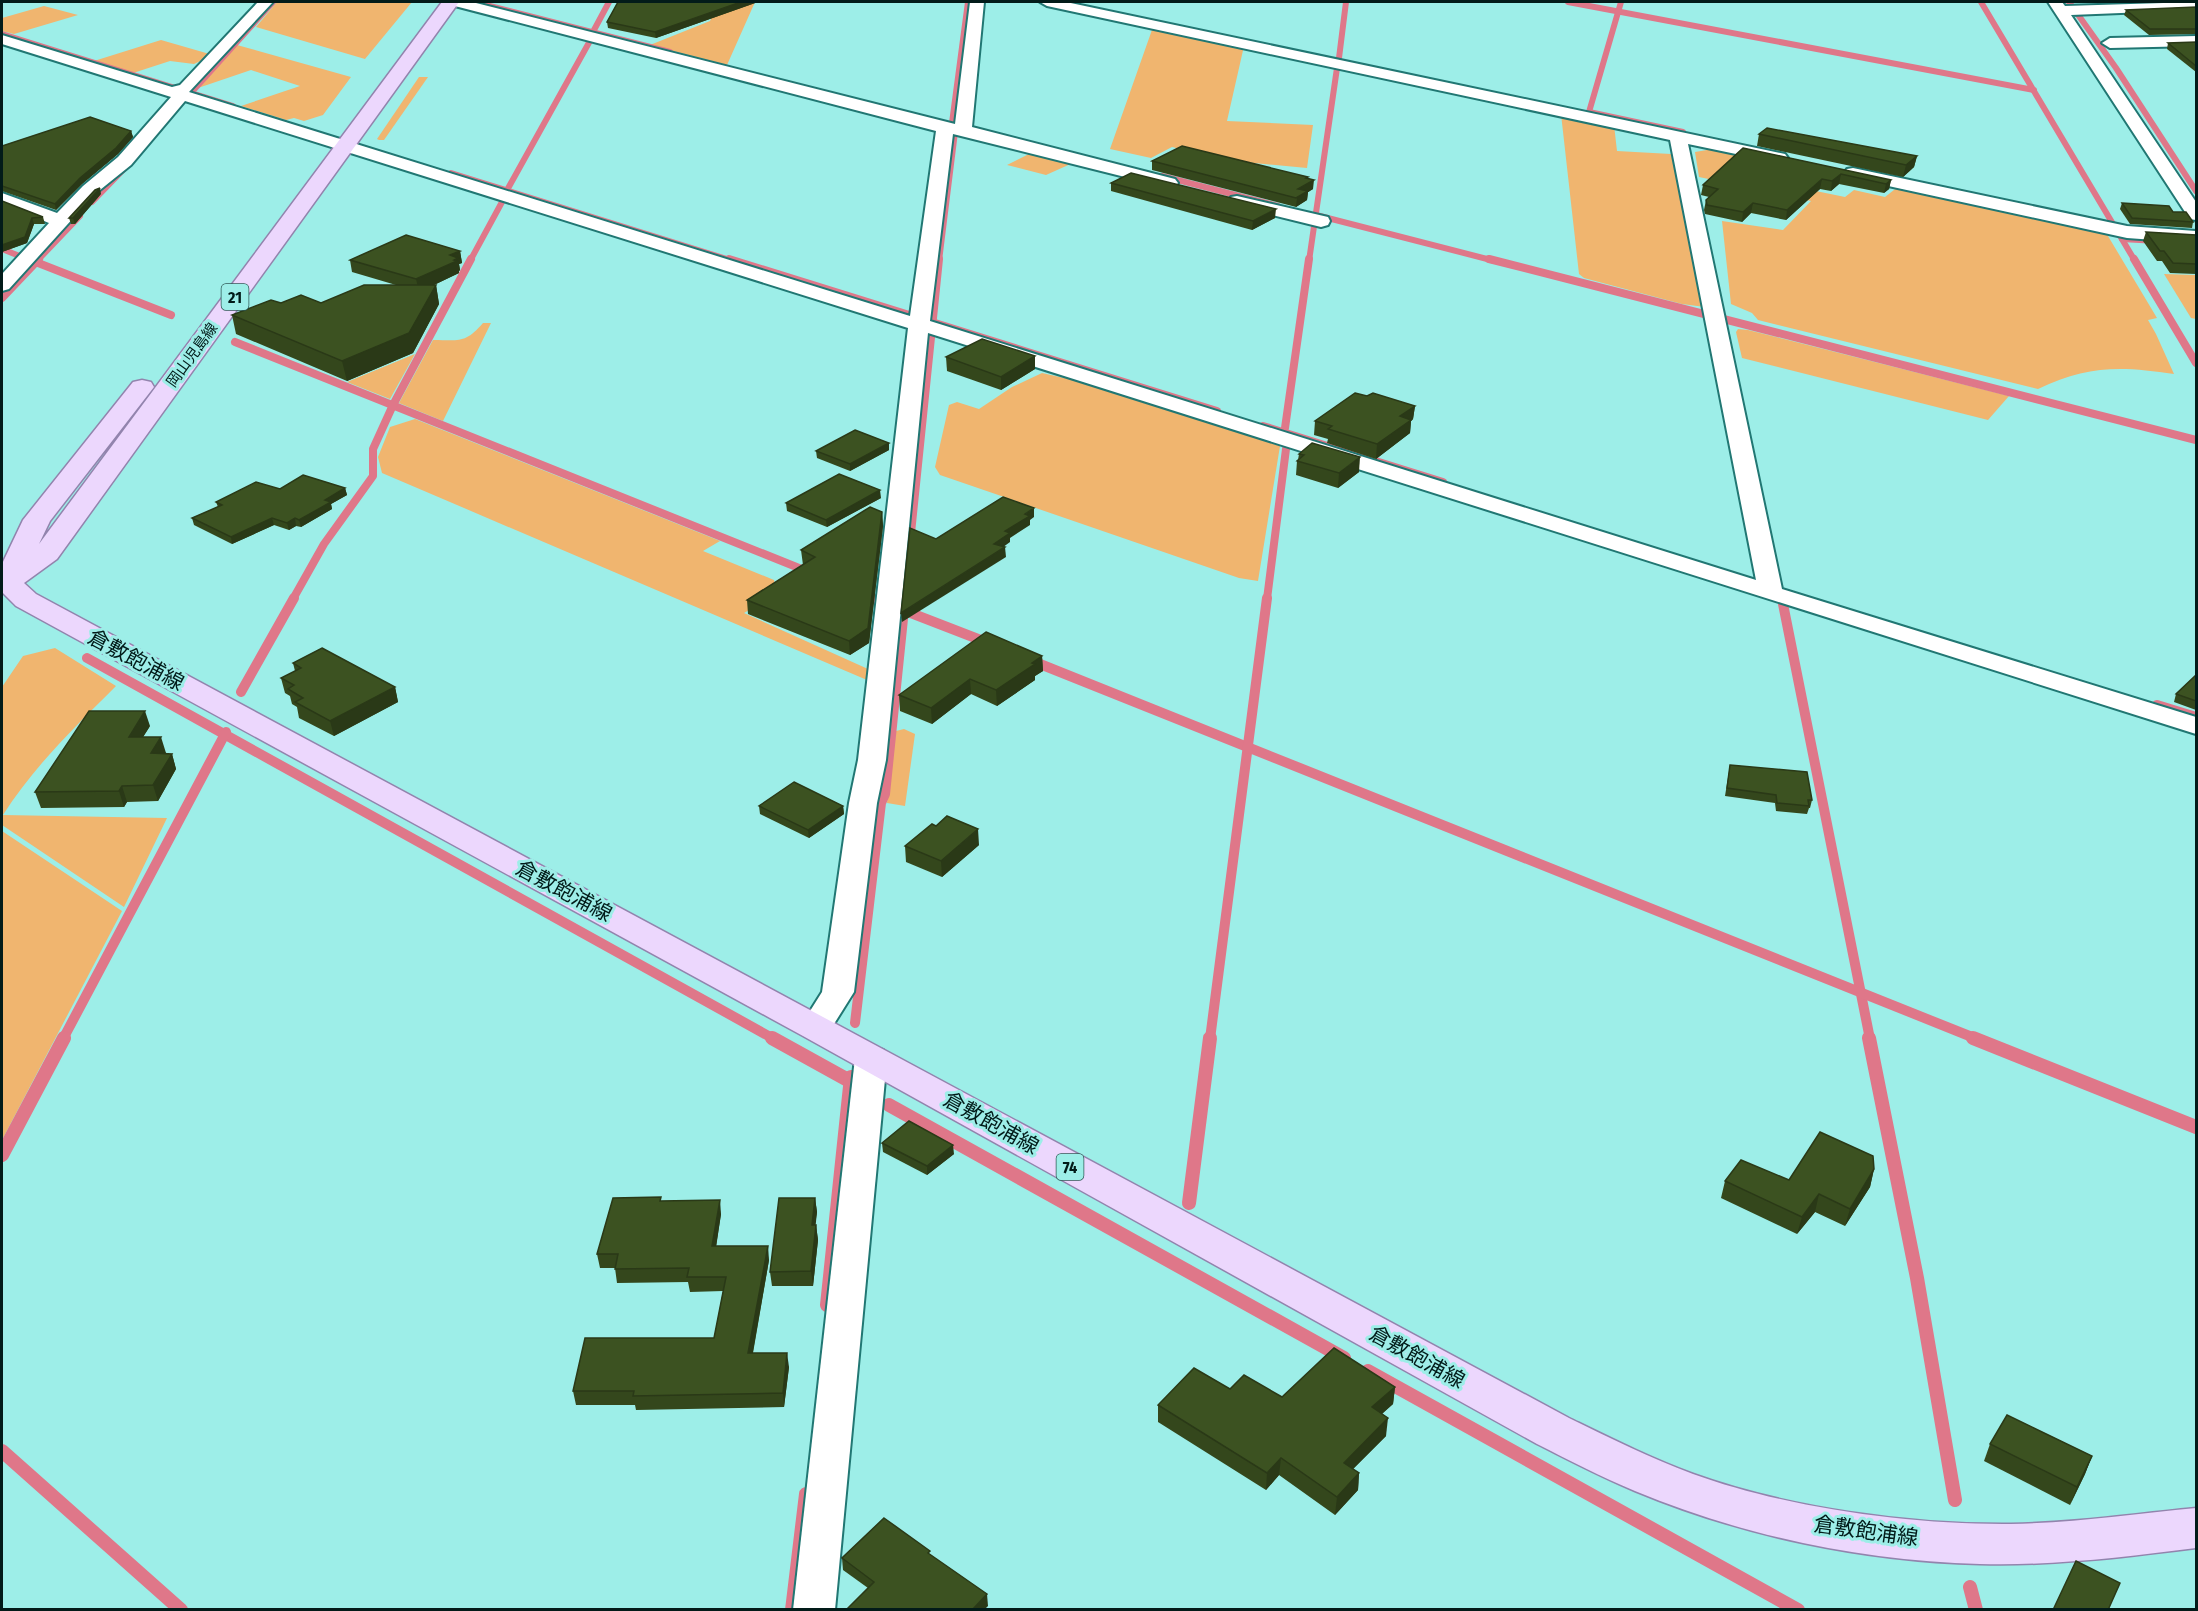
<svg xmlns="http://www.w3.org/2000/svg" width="2198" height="1611" font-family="'Fira Sans Condensed','Noto Sans JP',sans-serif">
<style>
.green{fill:#f0b56f}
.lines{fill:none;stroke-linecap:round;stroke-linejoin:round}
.stream-far3{stroke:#df7789;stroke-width:6}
.stream-far2{stroke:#df7789;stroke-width:8}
.stream-far1{stroke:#df7789;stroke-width:10}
.stream{stroke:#df7789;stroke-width:14}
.minor-casing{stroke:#217773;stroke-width:4}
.primary-casing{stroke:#9284ad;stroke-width:3}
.minor{fill:#fff;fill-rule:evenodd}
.primary{fill:#ecd7fd;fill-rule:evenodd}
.wall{fill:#34471c}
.shaded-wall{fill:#2a3917}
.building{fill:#3c5221;stroke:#2a3917;stroke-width:1.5}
.labels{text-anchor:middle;stroke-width:6;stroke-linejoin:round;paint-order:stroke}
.far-street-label{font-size:15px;fill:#021b19;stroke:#9deee8}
.shield{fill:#9deee8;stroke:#305a57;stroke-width:1.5}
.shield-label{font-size:16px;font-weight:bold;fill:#021b19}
.near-street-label{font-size:21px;fill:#021b19;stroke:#9deee8}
</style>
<rect width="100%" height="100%" fill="#9deee8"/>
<!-- green -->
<g class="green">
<path d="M277 2H412L365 59 256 27Z"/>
<path d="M719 2H755L727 65 650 45 710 21Z"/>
<path d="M44 6 78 15 14 34 2 31V18Z"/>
<path d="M1153 27 1244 46 1227 121 1313 125 1307 168 1233 161 1172 147 1151 158 1110 149Z"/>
<path d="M161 40 213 55 194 64 170 61 133 73 94 61Z"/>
<path d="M237 45 351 77 323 115 304 121 294 118 286 120 241 106 300 86 251 70 198 88Z"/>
<path d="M419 77H428L384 140H379L377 139Z"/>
<path d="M1561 114 1614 125 1617 151 1671 154 1705 307 1682 304 1584 278 1579 274Z"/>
<path d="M1713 149 1769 161 1753 178 1845 197 1854 190 1885 197 1899 186 2105 231 2157 318 2148 320 2156 334 2174 374C2122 366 2087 365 2038 389L1758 320 1752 313 1731 304 1722 221 1783 230 1811 201 1699 177 1695 152Z"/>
<path d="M1035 151 1075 162 1046 175 1007 165Z"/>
<path d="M2164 274 2196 275V319L2191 318Z"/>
<path d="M483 323H491L443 421 399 403 433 340C459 340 465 344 483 323Z"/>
<path d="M1738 329 1748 330 2009 396 1988 420 1742 358 1736 332Z"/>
<path d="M415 354 390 399 347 382Z"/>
<path d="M1042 373 1064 378H1075L1280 446 1258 581 1239 578 940 475 935 467 949 405 957 402 979 409 1012 387Z"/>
<path d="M415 419 720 541 703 551 774 580 777 594 744 613 868 669 867 680 382 473 378 457 390 427Z"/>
<path d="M55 648 116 686C75 727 34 766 3 815L167 818 124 907 2 825V687L23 656Z"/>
<path d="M904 729 915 734 905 806 887 803 896 731Z"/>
<path d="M2 831 122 911 2 1140Z"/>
</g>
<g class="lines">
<!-- stream-far3 -->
<g class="stream-far3">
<path d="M474 2 670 52"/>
<path d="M1568 2 2034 90"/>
<path d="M1621 2 1589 112 1683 132"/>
<path d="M1981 2 2135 261"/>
<path d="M2069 2 2116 68 2196 191"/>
<path d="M594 30 609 2"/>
<path d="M2 34 233 106"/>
<path d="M1339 58 1346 2"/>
<path d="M190 94 273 2"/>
<path d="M451 173 733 261"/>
<path d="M1162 176 1278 206"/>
<path d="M506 192 591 39"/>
<path d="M92 202 125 168"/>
<path d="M1316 215 1495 261"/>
<path d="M2122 239 2157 241"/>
<path d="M2 249 32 261"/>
<path d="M37 261 80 216"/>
<path d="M470 261 502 202"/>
<path d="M939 261 955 132 952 123 968 2"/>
<path d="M1309 261 1337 68"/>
</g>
<!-- stream-far2 -->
<g class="stream-far2">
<path d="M28 259 171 315"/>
<path d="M729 259 1217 411"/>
<path d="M1489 259 2196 440"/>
<path d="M2134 259 2196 363"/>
<path d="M2 298 39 259"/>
<path d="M235 342 809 572"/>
<path d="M1263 426 1443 482"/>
<path d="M1285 428 1309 259"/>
<path d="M910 543 939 259"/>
<path d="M863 594 876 599"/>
<path d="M293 599 324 544 373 476V449L393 405 471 259"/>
<path d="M1267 599 1286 449"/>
</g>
<!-- stream-far1 -->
<g class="stream-far1">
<path d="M872 598 991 644"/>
<path d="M1783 604 1870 1039"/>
<path d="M87 658 774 1039"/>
<path d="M1030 660 1977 1039"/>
<path d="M241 692 294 598"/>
<path d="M2157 705 2196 717"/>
<path d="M855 1023 881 803 885 794 904 609"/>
<path d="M63 1039 226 732"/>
<path d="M1210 1039 1267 598"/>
</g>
<!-- stream -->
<g class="stream">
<path d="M772 1038 857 1085"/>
<path d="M1869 1038 1917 1278 1955 1500"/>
<path d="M1973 1038 2196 1127"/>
<path d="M889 1105 1344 1358"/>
<path d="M2 1155 64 1038"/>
<path d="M1189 1203 1210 1038"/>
<path d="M827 1305 851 1077"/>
<path d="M1368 1371 1798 1610"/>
<path d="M2 1451 181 1610"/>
<path d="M1970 1587 1976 1610"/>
<path d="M792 1610 806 1494"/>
</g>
<defs>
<g id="minor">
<path d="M258 2H273L189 92 910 316 936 131 451 5 449 2H472L955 124 970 2H984L972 127 1175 179 1178 183 1175 187 1169 188 953 134 930 321 1756 580 1670 140 1047 6 1040 2H1066L1785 154 1788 158 1785 162 1779 163 1688 144 1782 589 2196 717V734L928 333 886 760 877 803 854 992 827 1035 816 1038 805 1035 800 1027 822 992 849 803 858 760 908 328 185 101 131 165 95 194 9 289 2 291V274L49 223 2 204V193L57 213 83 186 118 157 171 97 2 44V35L172 87 180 85Z"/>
<path d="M2048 2H2062L2065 6 2196 2V10L2071 15 2196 202V220L2189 219 2187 215Z"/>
<path d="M2196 36V46L2110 48 2102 43 2110 38Z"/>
<path d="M1853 168 2127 226 2196 231V243L2127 238 1847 177 1844 173 1847 169Z"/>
<path d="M1237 196 1328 217 1330 221 1328 225 1321 227 1231 205 1228 201 1231 197Z"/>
<path d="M871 1047 883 1050 887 1058 835 1610H793L855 1058 859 1050Z"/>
</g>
<path id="primary" d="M442 2H459L57 559 24 583 36 594 1569 1418C1610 1438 1650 1458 1693 1474 1787 1508 1910 1525 2011 1524 2073 1523 2134 1514 2196 1508V1548C2125 1557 2052 1566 1980 1564 1863 1561 1743 1536 1635 1491 1601 1477 1569 1460 1537 1444L803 1036 16 606 2 592V564L23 520 133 382 142 380 151 382 154 387 50 521 39 544Z"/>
</defs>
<!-- minor casing -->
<use href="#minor" class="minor-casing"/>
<!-- primary casing -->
<use href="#primary" class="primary-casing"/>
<!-- minor -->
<use href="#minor" class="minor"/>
<!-- primary -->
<use href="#primary" class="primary"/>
</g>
<!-- wall -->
<g class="wall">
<path d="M618 2H758L656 38 608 28 607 22Z"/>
<path d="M2196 7V34L2149 35 2124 15 2126 10Z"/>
<path d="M2196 42V72L2167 49 2168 43Z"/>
<path d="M131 131 133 137 118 154 82 184 56 210 2 191V146Z"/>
<path d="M1759 134 1917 156 1914 167 1903 177 1757 146Z"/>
<path d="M1743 148 1891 180 1889 189 1884 193 1839 184 1831 191 1820 189 1786 220 1751 213 1742 222 1705 214 1704 210 1706 200 1709 197 1701 195 1703 185Z"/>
<path d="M1152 161 1308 177V179L1313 189 1308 192 1307 200 1296 207 1152 170Z"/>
<path d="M1111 183 1275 218 1252 230 1111 191Z"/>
<path d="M101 194 75 224H71L69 218Z"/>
<path d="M2 201 43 217 45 224H34L27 243 2 252Z"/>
<path d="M2122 203 2173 212 2193 222 2192 228 2130 224 2120 209Z"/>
<path d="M2146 232 2196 235V274L2170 273 2162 261H2157L2143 241Z"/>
<path d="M460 251 462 263 459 264 460 270 459 271V273L434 285H436L439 304 413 353 347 381 236 334 232 315 281 303H321L396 285 352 272 350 260Z"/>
<path d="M1035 356V369L1001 390 947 371 946 357Z"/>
<path d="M1367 396 1415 406 1413 419 1411 421 1410 433 1376 459 1327 443 1328 439 1314 435 1315 421Z"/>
<path d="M889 450 850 471 817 458 816 451Z"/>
<path d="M1299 454 1359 472 1338 488 1296 475 1297 461 1298 460Z"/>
<path d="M345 488 347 495 331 504 332 509 301 527 296 526 289 530 274 525 232 544 194 525 192 518 218 507 216 502 280 489Z"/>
<path d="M881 498 827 527 787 511 786 503Z"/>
<path d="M882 512 883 526 869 643 850 655 748 614 747 600 803 565 801 550Z"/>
<path d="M1042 656 1043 671 1035 676V680L997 706 971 694 932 724 900 711 899 695Z"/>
<path d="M293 663 395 687 398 702 334 736 299 718 297 707 292 704 290 696 285 693 281 678 295 671Z"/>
<path d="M2196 675V710L2174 702 2176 694Z"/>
<path d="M150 726 143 737 166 753 165 754H172L176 769 158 801 127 802 124 807 41 808 35 792Z"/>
<path d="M1730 765 1812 800 1810 808H1809L1807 814 1776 811 1775 803 1725 796Z"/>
<path d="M759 806H843L844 814 809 838 760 814Z"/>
<path d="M979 845 942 877 906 862 905 846Z"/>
<path d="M882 1143 954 1154 927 1175 883 1152Z"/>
<path d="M1874 1169 1870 1187 1845 1226 1815 1212 1797 1234 1721 1198 1725 1181 1789 1180Z"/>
<path d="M661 1197V1201L721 1214 716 1246 769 1260 753 1353 789 1367 784 1407 636 1410 635 1405H576L573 1391 714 1338 723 1291 690 1292 688 1282 617 1283 615 1268H600L597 1254Z"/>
<path d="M815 1198 817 1212 815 1225H816L818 1240 813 1286H772L770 1272Z"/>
<path d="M1395 1387 1393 1404 1382 1414 1386 1436 1353 1469 1359 1473 1358 1490 1335 1515 1279 1475 1266 1490 1158 1422V1405L1230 1389 1282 1397Z"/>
<path d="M1990 1444 2092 1456 2085 1474 2070 1505 1984 1461Z"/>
<path d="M842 1558 988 1606 868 1588 843 1570Z"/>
</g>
<!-- shaded-wall -->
<g class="shaded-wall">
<path d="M741 2H758L656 38 655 32Z"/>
<path d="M131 131 133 137 118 154 82 184 56 210 55 204 80 178Z"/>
<path d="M1917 156 1914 167 1903 177 1906 165Z"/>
<path d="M1841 174 1839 184 1831 191 1832 181Z"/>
<path d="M1308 177V183L1314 180 1313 189 1308 192 1307 200 1296 207 1298 189 1306 178Z"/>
<path d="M1822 179 1820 189 1786 220 1787 210Z"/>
<path d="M1891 180 1889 189 1884 193 1886 184Z"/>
<path d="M100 188 101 194 75 224 73 218Z"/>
<path d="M1753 203 1751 213 1742 222 1743 212Z"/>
<path d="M1276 209 1275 218 1252 230 1253 221Z"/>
<path d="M32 218 34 224 27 243 2 252V245Z"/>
<path d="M460 251 462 263 459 264 460 270 459 271V273L419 292 416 279 450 255Z"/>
<path d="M436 285 439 304 413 353 347 381 342 361Z"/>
<path d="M1035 356V369L1001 390V377Z"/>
<path d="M1415 406 1413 419 1411 421 1410 433 1376 459 1377 444 1400 416Z"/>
<path d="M889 443V450L850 471V464Z"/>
<path d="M1360 457 1359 472 1338 488 1339 473Z"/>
<path d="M345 488 347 495 331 504 332 509 301 527 299 520 325 500Z"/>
<path d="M880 490 881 498 827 527 826 520Z"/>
<path d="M1034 508V517L1030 520V525L1010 538V542L995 553 994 544 1005 531 1025 514Z"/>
<path d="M882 512 883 526 869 643 850 655 849 641Z"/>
<path d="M272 518 274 525 232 544 231 537Z"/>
<path d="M295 518 296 526 289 530 287 523Z"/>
<path d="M1005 547 1006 557 902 622 901 613Z"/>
<path d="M1042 656 1043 671 1035 676V680L997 706 996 690Z"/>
<path d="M970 679 971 694 932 724 931 708Z"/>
<path d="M395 687 398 702 334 736 330 721Z"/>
<path d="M145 711 150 726 133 753 129 737Z"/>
<path d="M161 737 166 753 156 769 151 753Z"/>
<path d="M172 754 176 769 158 801 153 785Z"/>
<path d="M122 786 127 802 124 807 119 791Z"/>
<path d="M843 806 844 814 809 838 808 830Z"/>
<path d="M978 829 979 845 942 877 941 861Z"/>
<path d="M953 1145 954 1154 927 1175V1166Z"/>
<path d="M1874 1169 1870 1187 1845 1226 1850 1209Z"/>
<path d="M1819 1194 1815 1212 1797 1234 1802 1217Z"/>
<path d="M815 1198 817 1212 814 1240 812 1225Z"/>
<path d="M720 1200 721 1214 714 1261 712 1246Z"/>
<path d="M816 1225 818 1240 813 1286 811 1271Z"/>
<path d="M768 1246 769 1260 750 1368 748 1353Z"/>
<path d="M787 1353 789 1367 784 1407 783 1393Z"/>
<path d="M1395 1387 1393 1404 1370 1424 1372 1407Z"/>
<path d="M1388 1418 1386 1436 1342 1480 1344 1463Z"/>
<path d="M2092 1456 2085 1474 2070 1505 2077 1487Z"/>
<path d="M1281 1458 1279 1475 1266 1490 1267 1473Z"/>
<path d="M1359 1473 1358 1490 1335 1515 1337 1497Z"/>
<path d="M987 1594 988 1606 984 1610H972Z"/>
</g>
<!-- building -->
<g class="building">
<path d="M618 2H741L655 32 607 22Z"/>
<path d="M2196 7V29H2150L2126 10Z"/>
<path d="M2196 42V66L2168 43Z"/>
<path d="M90 117 131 131 116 148 80 178 55 204 2 186V146Z"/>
<path d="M1767 128 1917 156 1906 165 1759 134Z"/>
<path d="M1182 146 1308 177 1306 178 1314 180 1298 189 1308 191 1296 198 1152 161Z"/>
<path d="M1743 148 1891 180 1886 184 1841 174 1832 181 1822 179 1787 210 1753 203 1743 212 1707 205 1706 200 1718 189 1703 185Z"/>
<path d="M1131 173 1276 209 1253 221 1111 183Z"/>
<path d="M100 188 73 218H69L95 190Z"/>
<path d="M2 201 43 217 32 218 25 237 2 245Z"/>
<path d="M2122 203 2169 206 2173 212H2186L2193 222 2132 218Z"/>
<path d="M2146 232 2196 235V264L2173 263 2164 251H2160Z"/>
<path d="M406 235 460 251 450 255 458 258 454 260 457 261 416 279 350 260Z"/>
<path d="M364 285H436L409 333 342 361 232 315 271 300 281 303 301 295 321 303Z"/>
<path d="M982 339 1035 356 1001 377 946 357Z"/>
<path d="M1355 393 1367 396 1373 393 1415 406 1400 416 1411 420 1377 444 1328 429 1332 426 1315 421Z"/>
<path d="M855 430 889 443 850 464 816 451Z"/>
<path d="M1312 443 1360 457 1339 473 1297 461 1304 455 1299 454Z"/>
<path d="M839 474 880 490 826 520 786 503Z"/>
<path d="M303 475 345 488 325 500 331 502 299 520 295 518 287 523 272 518 231 537 192 518 222 505 216 502 256 482 280 489Z"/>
<path d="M1003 497 1034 508 1025 514 1030 516 1005 531 1010 533 994 544 1005 547 901 613 910 528 936 539Z"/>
<path d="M870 507 882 512 868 628 849 641 747 600 815 557 801 550Z"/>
<path d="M986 632 1042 656 1032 663 1035 664 996 690 970 679 931 708 899 695Z"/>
<path d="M322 648 395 687 330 721 295 702 303 698 288 689 294 685 281 678 301 668 293 663Z"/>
<path d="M2196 675V701L2176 694Z"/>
<path d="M89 711H145L129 737H161L151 753 172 754 153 785 122 786 119 791 35 792Z"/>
<path d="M1730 765 1807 772 1812 800H1808L1809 806 1777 803 1776 795 1727 788Z"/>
<path d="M794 782 843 806 808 830 759 806Z"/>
<path d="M947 816 978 829 941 861 905 846 932 824 936 826Z"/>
<path d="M909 1121 953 1145 927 1166 882 1143Z"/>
<path d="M1820 1132 1873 1156 1874 1169 1850 1209 1819 1194 1802 1217 1725 1181 1741 1160 1789 1180Z"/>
<path d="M661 1197 660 1201 720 1200 712 1246H768L748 1353H787L783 1393 633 1396 634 1391H573L585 1338H714L726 1277H687L689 1268 615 1269 618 1254H597L613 1198Z"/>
<path d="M779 1198H815L812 1225H816L811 1271 770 1272Z"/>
<path d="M1334 1348 1395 1387 1372 1407 1388 1418 1344 1463 1359 1473 1337 1497 1281 1458 1267 1473 1158 1405 1194 1368 1230 1389 1244 1375 1282 1397Z"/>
<path d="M2007 1415 2092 1456 2077 1487 1990 1444Z"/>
<path d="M884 1518 930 1551 928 1553 987 1594 972 1610H846L874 1582 842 1558Z"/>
<path d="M2076 1561 2120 1583 2108 1610H2053Z"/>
</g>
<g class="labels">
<!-- far-street labels -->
<g class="far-street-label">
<text transform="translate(192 355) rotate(-54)" y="5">岡山児島線</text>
</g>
<!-- shield labels -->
<g class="shield">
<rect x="221.5" y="284" width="27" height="26" rx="4.5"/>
<rect x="1056.5" y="1154" width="27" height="26" rx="4.5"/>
</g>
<g class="shield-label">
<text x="235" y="303">21</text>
<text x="1070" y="1173">74</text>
</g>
<!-- near-street labels -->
<g class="near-street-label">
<text transform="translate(136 660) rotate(28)" y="7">倉敷飽浦線</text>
<text transform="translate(564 891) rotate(28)" y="7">倉敷飽浦線</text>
<text transform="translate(991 1123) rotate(29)" y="7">倉敷飽浦線</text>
<text transform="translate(1417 1357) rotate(29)" y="7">倉敷飽浦線</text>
<text transform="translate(1866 1531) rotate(8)" y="7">倉敷飽浦線</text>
</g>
</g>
<!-- border -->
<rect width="2198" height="1611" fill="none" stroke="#021b19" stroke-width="6"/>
</svg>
